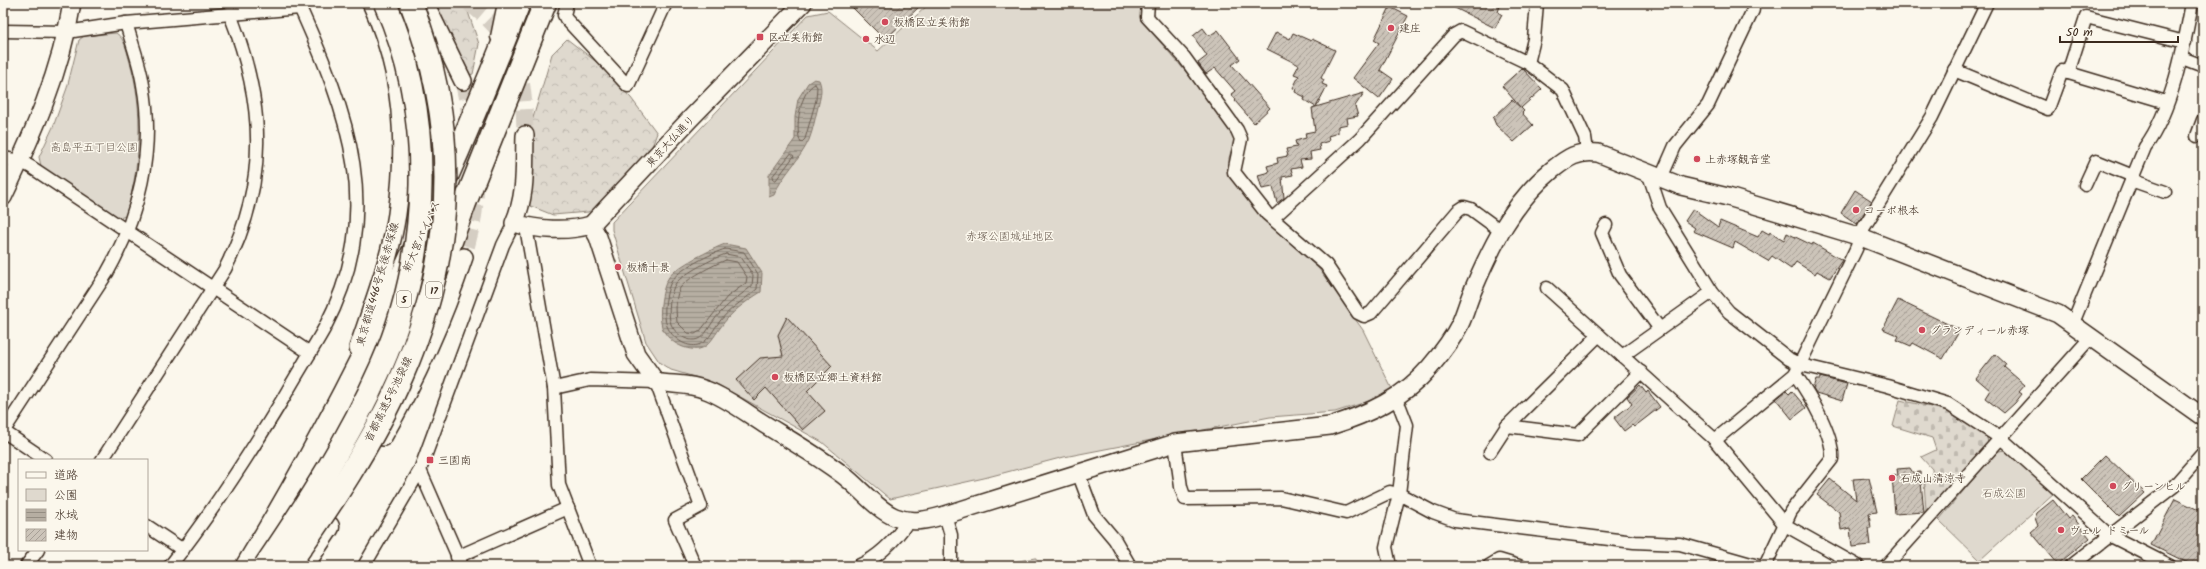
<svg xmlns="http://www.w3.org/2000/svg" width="2206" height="569" font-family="Kalam,'Klee One',sans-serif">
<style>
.forest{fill:url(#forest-crowns);stroke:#8d8276}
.cemetery{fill:url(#cemetery-stones);stroke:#8d8276}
.park{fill:#dfd9ce;stroke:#8d8276}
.water{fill:url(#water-rules);stroke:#85796d}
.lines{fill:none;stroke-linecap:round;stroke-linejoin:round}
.shore{stroke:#6c5f53;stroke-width:1}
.building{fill:url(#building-hatch);stroke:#3b2a1e}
.secondary-tunnel{stroke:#d5cec3;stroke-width:17;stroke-dasharray:17 8;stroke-linecap:butt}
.street-casing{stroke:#3b2a1e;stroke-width:15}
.secondary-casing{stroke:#3b2a1e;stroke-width:20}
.highway-casing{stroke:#3b2a1e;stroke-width:25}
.street{stroke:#fbf7ec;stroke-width:12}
.secondary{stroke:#fbf7ec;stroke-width:17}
.highway{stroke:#fbf7ec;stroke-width:22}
.highway-bridge-casing{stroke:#3b2a1e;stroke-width:25;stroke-linecap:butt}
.highway-bridge{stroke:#fbf7ec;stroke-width:22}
.poi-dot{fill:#d1495b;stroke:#fbf7ec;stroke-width:1.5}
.labels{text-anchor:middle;stroke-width:3;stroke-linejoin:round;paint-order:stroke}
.shield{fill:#fbf7ec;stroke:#75685c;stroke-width:1}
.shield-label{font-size:10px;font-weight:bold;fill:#3b2a1e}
.poi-label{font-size:11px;fill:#3b2a1e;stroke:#fbf7ec;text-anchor:start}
.street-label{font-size:11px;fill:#3b2a1e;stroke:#fbf7ec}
.park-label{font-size:11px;fill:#64564a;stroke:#fbf7ec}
</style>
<defs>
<pattern id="forest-crowns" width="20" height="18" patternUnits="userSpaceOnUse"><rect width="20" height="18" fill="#dfd9ce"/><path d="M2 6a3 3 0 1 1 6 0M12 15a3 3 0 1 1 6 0" fill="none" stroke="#c0bab0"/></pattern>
<pattern id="cemetery-stones" width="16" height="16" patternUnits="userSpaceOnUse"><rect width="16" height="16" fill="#dfd9ce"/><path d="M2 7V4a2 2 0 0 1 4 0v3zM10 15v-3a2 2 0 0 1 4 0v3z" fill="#c0bab0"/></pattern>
<pattern id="water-rules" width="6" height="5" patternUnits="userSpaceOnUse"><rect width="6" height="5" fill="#b6aea2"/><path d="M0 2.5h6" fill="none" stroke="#958e83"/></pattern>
<pattern id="building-hatch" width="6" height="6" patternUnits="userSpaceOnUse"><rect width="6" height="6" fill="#ccc4b9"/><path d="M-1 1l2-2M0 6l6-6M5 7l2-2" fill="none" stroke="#a79f96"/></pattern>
</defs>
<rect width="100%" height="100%" fill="#fbf7ec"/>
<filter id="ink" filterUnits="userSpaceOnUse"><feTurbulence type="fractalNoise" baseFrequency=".025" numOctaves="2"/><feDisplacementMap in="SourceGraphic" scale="8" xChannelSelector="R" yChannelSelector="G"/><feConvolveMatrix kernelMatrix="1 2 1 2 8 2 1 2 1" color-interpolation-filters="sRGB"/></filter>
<g filter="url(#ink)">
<!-- forest -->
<g class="forest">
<path d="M436 3H465L479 44 473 74 457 79 447 29Z"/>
<path d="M567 39 599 64 631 98 657 133 645 166 604 204 588 212 553 215 528 205 522 155 552 54Z"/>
</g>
<!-- cemetery -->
<path class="cemetery" d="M1900 400 1944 410 1987 437 1988 444 1926 511 1924 483 1933 479 1932 469 1921 457 1936 450 1932 438 1893 426Z"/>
<!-- park -->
<g class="park">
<path d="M930 3H1144L1141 21C1175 58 1208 96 1235 138L1229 158 1230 174 1269 224 1319 269 1363 330 1394 393 1335 412 1270 417 1064 457 984 478 890 499 822 442 715 383 671 370 660 363 646 342 612 230V222L808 15 828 11 878 51Z"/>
<path d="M116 33C125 39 126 49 129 59 145 111 140 165 126 216L119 218 41 166 39 157 53 127 67 88 79 40 84 36Z"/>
<path d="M2005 450 2055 492 1980 560 1939 520 1990 459 1999 451Z"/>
<path d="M1036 558 1038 566H992L1035 558Z"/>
</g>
<!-- water -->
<g class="water">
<path d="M814 79 819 80C823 89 820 98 818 107 815 118 813 130 809 140 800 160 782 175 774 195L769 197V175L795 139V117L798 99 808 83Z"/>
<path d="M725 244 746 248 762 273 761 292C745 302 731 312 720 328 714 336 709 347 699 349 684 351 667 341 662 327 658 315 662 286 669 277 677 266 712 249 725 244Z"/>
</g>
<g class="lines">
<!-- shore -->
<g class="shore">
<path d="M815 84 817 87 816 100 805 139 801 143C794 130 800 90 815 84Z"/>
<path d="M791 154 794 156 776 180H774L773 176Z"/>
<path d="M725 249 744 252 758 274 757 289C742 302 729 308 717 325 712 332 708 342 698 345 686 348 672 338 667 326 662 316 666 287 673 279 680 269 712 253 725 249Z"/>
<path d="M726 254 741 257 753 275 752 286C737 298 723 307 712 323 708 329 705 336 698 339 688 343 675 334 671 324 667 315 670 291 676 283 683 274 715 257 726 254Z"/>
<path d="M726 260 737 262 747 277 746 283 727 297 700 331 695 334 688 333 677 322C676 312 675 299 679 290 683 280 715 264 726 260Z"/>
</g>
</g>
<!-- building -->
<g class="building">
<path d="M848 3H923L885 40Z"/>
<path d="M1445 3H1501L1498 12 1502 15 1495 28Z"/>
<path d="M1390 7 1408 16 1380 70 1393 79 1379 99 1353 78 1379 43 1374 40Z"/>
<path d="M1203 28 1209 36 1218 30 1240 59 1232 65 1270 108 1254 123 1235 101 1236 100 1231 94 1235 91 1215 68 1206 74 1198 63 1207 56 1193 36Z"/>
<path d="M1276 32 1290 39 1293 33 1311 41 1312 39 1335 50 1321 78 1324 80 1322 84 1327 86 1316 107 1304 100 1305 97 1295 92 1296 89 1293 88 1299 76 1294 74 1299 65 1267 49Z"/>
<path d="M1522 68 1542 89 1521 108 1524 111 1522 113 1533 125 1514 142 1496 125 1493 118 1512 100 1521 108 1502 86Z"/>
<path d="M1364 93 1355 106 1358 116 1347 118 1348 124 1338 126V133L1328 136 1329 141 1319 144 1320 150 1310 152 1311 159 1300 160 1302 167 1291 169 1293 175 1282 177 1284 198 1277 203 1273 187 1262 189 1258 175 1269 172 1267 166 1278 163 1277 158 1288 156 1286 149 1297 147 1295 141 1306 138 1305 133 1315 131 1312 108Z"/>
<path d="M1855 190 1872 201 1857 224 1841 213Z"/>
<path d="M1693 209 1718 227 1720 221 1758 237 1762 230 1769 234 1770 232 1784 240 1787 233 1812 245 1813 243 1842 260 1830 278 1817 271 1815 274 1796 262 1791 269 1772 256 1768 261 1735 242 1733 248 1693 231 1695 228 1685 221Z"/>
<path d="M1898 300 1960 330 1943 359 1913 343 1911 346 1897 340 1899 336 1883 329Z"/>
<path d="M787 317 832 366 807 391 825 411 803 430 766 388 754 400 736 380 760 358 783 356 778 335Z"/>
<path d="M1995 354 2006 364 2004 367 2025 385 2019 392 2022 394 2015 403 2004 413 1985 398 1990 390 1976 378Z"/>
<path d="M1820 377 1847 384 1842 401 1816 393 1813 388 1816 379H1820Z"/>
<path d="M1640 385 1646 393 1648 391 1660 407 1634 427 1632 425 1624 431 1614 418 1632 404 1627 397Z"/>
<path d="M1786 391 1789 394 1792 391 1806 408 1792 419 1776 399Z"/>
<path d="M2105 455 2145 493 2119 517 2081 479Z"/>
<path d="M1910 468 1913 473 1920 472 1924 512 1895 514 1892 476 1898 475 1897 469Z"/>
<path d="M1869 478 1877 512 1869 513 1871 528H1868L1870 545 1852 547 1850 528 1841 530 1839 512 1817 495 1830 479 1856 500 1853 479Z"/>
<path d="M2175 499 2203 512V566H2194L2151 545Z"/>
<path d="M2053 500 2068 519 2072 516 2090 538 2058 564 2031 532 2038 526 2035 518 2037 513Z"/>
</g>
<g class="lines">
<!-- secondary-tunnel -->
<g class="secondary-tunnel">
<path d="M469 3C520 39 524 77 525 135"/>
<path d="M463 81C473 125 479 167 474 212 472 227 467 242 464 257"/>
</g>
<defs>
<g id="street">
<path d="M567 3 564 15 566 19 628 86 666 3"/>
<path d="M1148 3 1147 17 1184 57 1237 130 1241 139 1234 172 1267 214 1326 265 1358 313 1364 316 1371 313 1458 211 1464 207 1471 209 1501 231"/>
<path d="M3 31 67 32 126 23 300 8"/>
<path d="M497 37 504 3"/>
<path d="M2182 58 2203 66"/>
<path d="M1528 63 1534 39 1537 3"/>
<path d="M1954 70 2048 109 2062 71 2166 102"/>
<path d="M2068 73 2086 17 2185 42"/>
<path d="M2197 136 2203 120"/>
<path d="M3 158 20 161 31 167 310 353"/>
<path d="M1648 172 1660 208 1712 292 1729 312 1789 359 1801 365 1888 386 1948 404 2002 439 2109 535 2170 566"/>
<path d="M1661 178 1675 146 1708 105 1753 10"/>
<path d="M2131 180 2165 192"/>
<path d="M2085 185 2096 161 2133 176"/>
<path d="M1273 218 1360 139 1454 35 1461 31 1528 63 1563 90 1585 137 1587 151"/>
<path d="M1606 225 1602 233 1620 275 1660 329"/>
<path d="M526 227 554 388 559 485 590 566"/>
<path d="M1547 288 1713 438 1785 525 1858 566"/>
<path d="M2073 323 2145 147C2172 111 2184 47 2192 3"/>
<path d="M1622 356 1712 292"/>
<path d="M554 388 590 380 656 382 701 506 675 520 695 566"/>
<path d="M1507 426 1578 435 1641 372"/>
<path d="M3 431 46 460"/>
<path d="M3 432 107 273C139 216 155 150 143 85 140 64 132 44 126 23"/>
<path d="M1715 440 1795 374"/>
<path d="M1175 443 1181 487 1185 499 1281 498 1346 513 1390 492 1399 494 1433 512 1455 520 1634 542 1680 544 1758 566"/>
<path d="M1490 452 1507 426 1599 335"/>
<path d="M102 460 225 269C269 182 265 103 230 14"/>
<path d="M420 470 462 566"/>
<path d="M1079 475 1094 515 1115 540 1130 566"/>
<path d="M945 515 951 535V566"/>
<path d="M147 526 183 550"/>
<path d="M457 557 568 508"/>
<path d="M26 566 38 550"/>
<path d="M170 566C212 513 249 455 284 397 297 374 311 352 324 329 386 211 349 116 298 3"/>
<path d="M364 566 420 470 503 245 514 223"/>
<path d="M858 566C880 557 896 539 909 520"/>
<path d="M1390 566 1386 547 1399 494 1407 425 1400 407 1394 398"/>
<path d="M1489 566 1499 560 1519 566"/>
<path d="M1765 566 1791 511 1832 459C1834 435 1809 394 1795 374L1856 249 1864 227 1932 117 1987 3"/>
<path d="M1886 566 2092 336"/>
<path d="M2071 566 2174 486 2203 453"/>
</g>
<g id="secondary">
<path d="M425 3 463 81"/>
<path d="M525 135C524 166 527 194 514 223 538 230 567 232 591 225L689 120 803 3"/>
<path d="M3 197C33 134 61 72 72 3"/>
<path d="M591 225 598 237 636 354 656 382C672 385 690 383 706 390 727 398 745 412 764 424 790 440 818 456 843 475 859 487 877 510 895 517 912 524 928 520 945 515L1175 443 1330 426C1368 414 1404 398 1430 367 1441 354 1452 340 1460 324 1465 314 1468 301 1473 290 1492 245 1513 202 1552 170 1567 158 1578 150 1598 153L1681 186 1728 197 1861 237 2058 314 2203 417"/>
<path d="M358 348C373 304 390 260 397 214 407 143 402 69 371 3"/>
<path d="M383 437C416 380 443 320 464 257"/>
</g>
<g id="highway">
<path d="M443 263 465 203 545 3"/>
<path d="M247 566C356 387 443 197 519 3"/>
<path d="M302 566 328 527"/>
</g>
</defs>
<!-- street casing -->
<use href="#street" class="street-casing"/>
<!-- secondary casing -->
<use href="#secondary" class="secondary-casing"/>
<!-- highway casing -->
<use href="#highway" class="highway-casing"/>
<!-- street -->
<use href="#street" class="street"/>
<!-- secondary -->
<use href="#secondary" class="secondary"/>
<!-- highway -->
<use href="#highway" class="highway"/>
<defs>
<g id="highway-bridge">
<path d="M265 566C308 503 350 437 381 367 431 254 435 116 385 3"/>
<path d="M288 566C330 506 373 443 402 376 456 253 460 127 411 3"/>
</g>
</defs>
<!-- highway-bridge casing -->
<use href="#highway-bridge" class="highway-bridge-casing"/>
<!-- highway-bridge -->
<use href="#highway-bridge" class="highway-bridge"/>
</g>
</g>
<!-- markers -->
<g class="poi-dot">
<circle cx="885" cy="22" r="4"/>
<circle cx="1391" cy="28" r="4"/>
<rect x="756" y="33" width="8" height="8" rx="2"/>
<circle cx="866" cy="39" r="4"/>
<circle cx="1697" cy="159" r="4"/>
<circle cx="1856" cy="210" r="4"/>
<circle cx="618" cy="267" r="4"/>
<circle cx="1922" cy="330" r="4"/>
<circle cx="775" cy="377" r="4"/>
<rect x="426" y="456" width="8" height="8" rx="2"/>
<circle cx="1892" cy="478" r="4"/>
<circle cx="2113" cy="486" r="4"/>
<circle cx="2061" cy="530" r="4"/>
</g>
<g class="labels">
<!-- shield labels -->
<g class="shield">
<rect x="426" y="282" width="16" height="16" rx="3"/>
<rect x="397" y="291" width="14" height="16" rx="3"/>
</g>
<g class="shield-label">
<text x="434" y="294">17</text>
<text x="404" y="303">5</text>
</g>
<!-- poi labels -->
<g class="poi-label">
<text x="893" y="26">板橋区立美術館</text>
<text x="1399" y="32">建庄</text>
<text x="768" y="41">区立美術館</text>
<text x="874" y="43">水辺</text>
<text x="1705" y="163">上赤塚観音堂</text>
<text x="1864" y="214">コーポ根本</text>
<text x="626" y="271">板橋十景</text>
<text x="1930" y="334">グランディール赤塚</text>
<text x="783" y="381">板橋区立郷土資料館</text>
<text x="438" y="464">三園南</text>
<text x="1900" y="482">石成山清涼寺</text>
<text x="2121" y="490">グリーンヒル</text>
<text x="2069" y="534">ヴェル ドミール</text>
</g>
<!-- street labels -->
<g class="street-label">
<text transform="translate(670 141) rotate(-47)" y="4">東京大仏通り</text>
<text transform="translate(421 236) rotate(-66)" y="4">新大宮バイパス</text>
<text transform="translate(377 284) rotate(-74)" y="4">東京都道446号長後赤塚線</text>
<text transform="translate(388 399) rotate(-64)" y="4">首都高速5号池袋線</text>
</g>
<!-- park labels -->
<g class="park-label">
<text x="94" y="151">高島平五丁目公園</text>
<text x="1010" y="240">赤塚公園城址地区</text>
<text x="2004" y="497">石成公園</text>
</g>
</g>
<!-- margin -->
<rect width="2206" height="569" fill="none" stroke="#fbf7ec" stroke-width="16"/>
<rect x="8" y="8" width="2190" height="553" fill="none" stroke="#3b2a1e" stroke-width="1.5" filter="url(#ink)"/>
<!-- legend -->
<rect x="18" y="459" width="130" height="92" fill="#fbf7ec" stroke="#aea59a"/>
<rect x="26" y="472" width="20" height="6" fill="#fbf7ec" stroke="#aea59a"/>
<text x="54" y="479" font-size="12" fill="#3b2a1e">道路</text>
<rect x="26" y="489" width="20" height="12" fill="#dfd9ce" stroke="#aea59a"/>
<text x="54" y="499" font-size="12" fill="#3b2a1e">公園</text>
<rect x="26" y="509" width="20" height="12" fill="url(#water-rules)" stroke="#aea59a"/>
<text x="54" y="519" font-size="12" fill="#3b2a1e">水域</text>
<rect x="26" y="529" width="20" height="12" fill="url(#building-hatch)" stroke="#aea59a"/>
<text x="54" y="539" font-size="12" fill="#3b2a1e">建物</text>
<!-- scale -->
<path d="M2060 36v6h118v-6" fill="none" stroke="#3b2a1e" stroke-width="2"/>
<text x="2066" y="36" font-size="12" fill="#3b2a1e" stroke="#fbf7ec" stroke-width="3" paint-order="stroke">50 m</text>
</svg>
